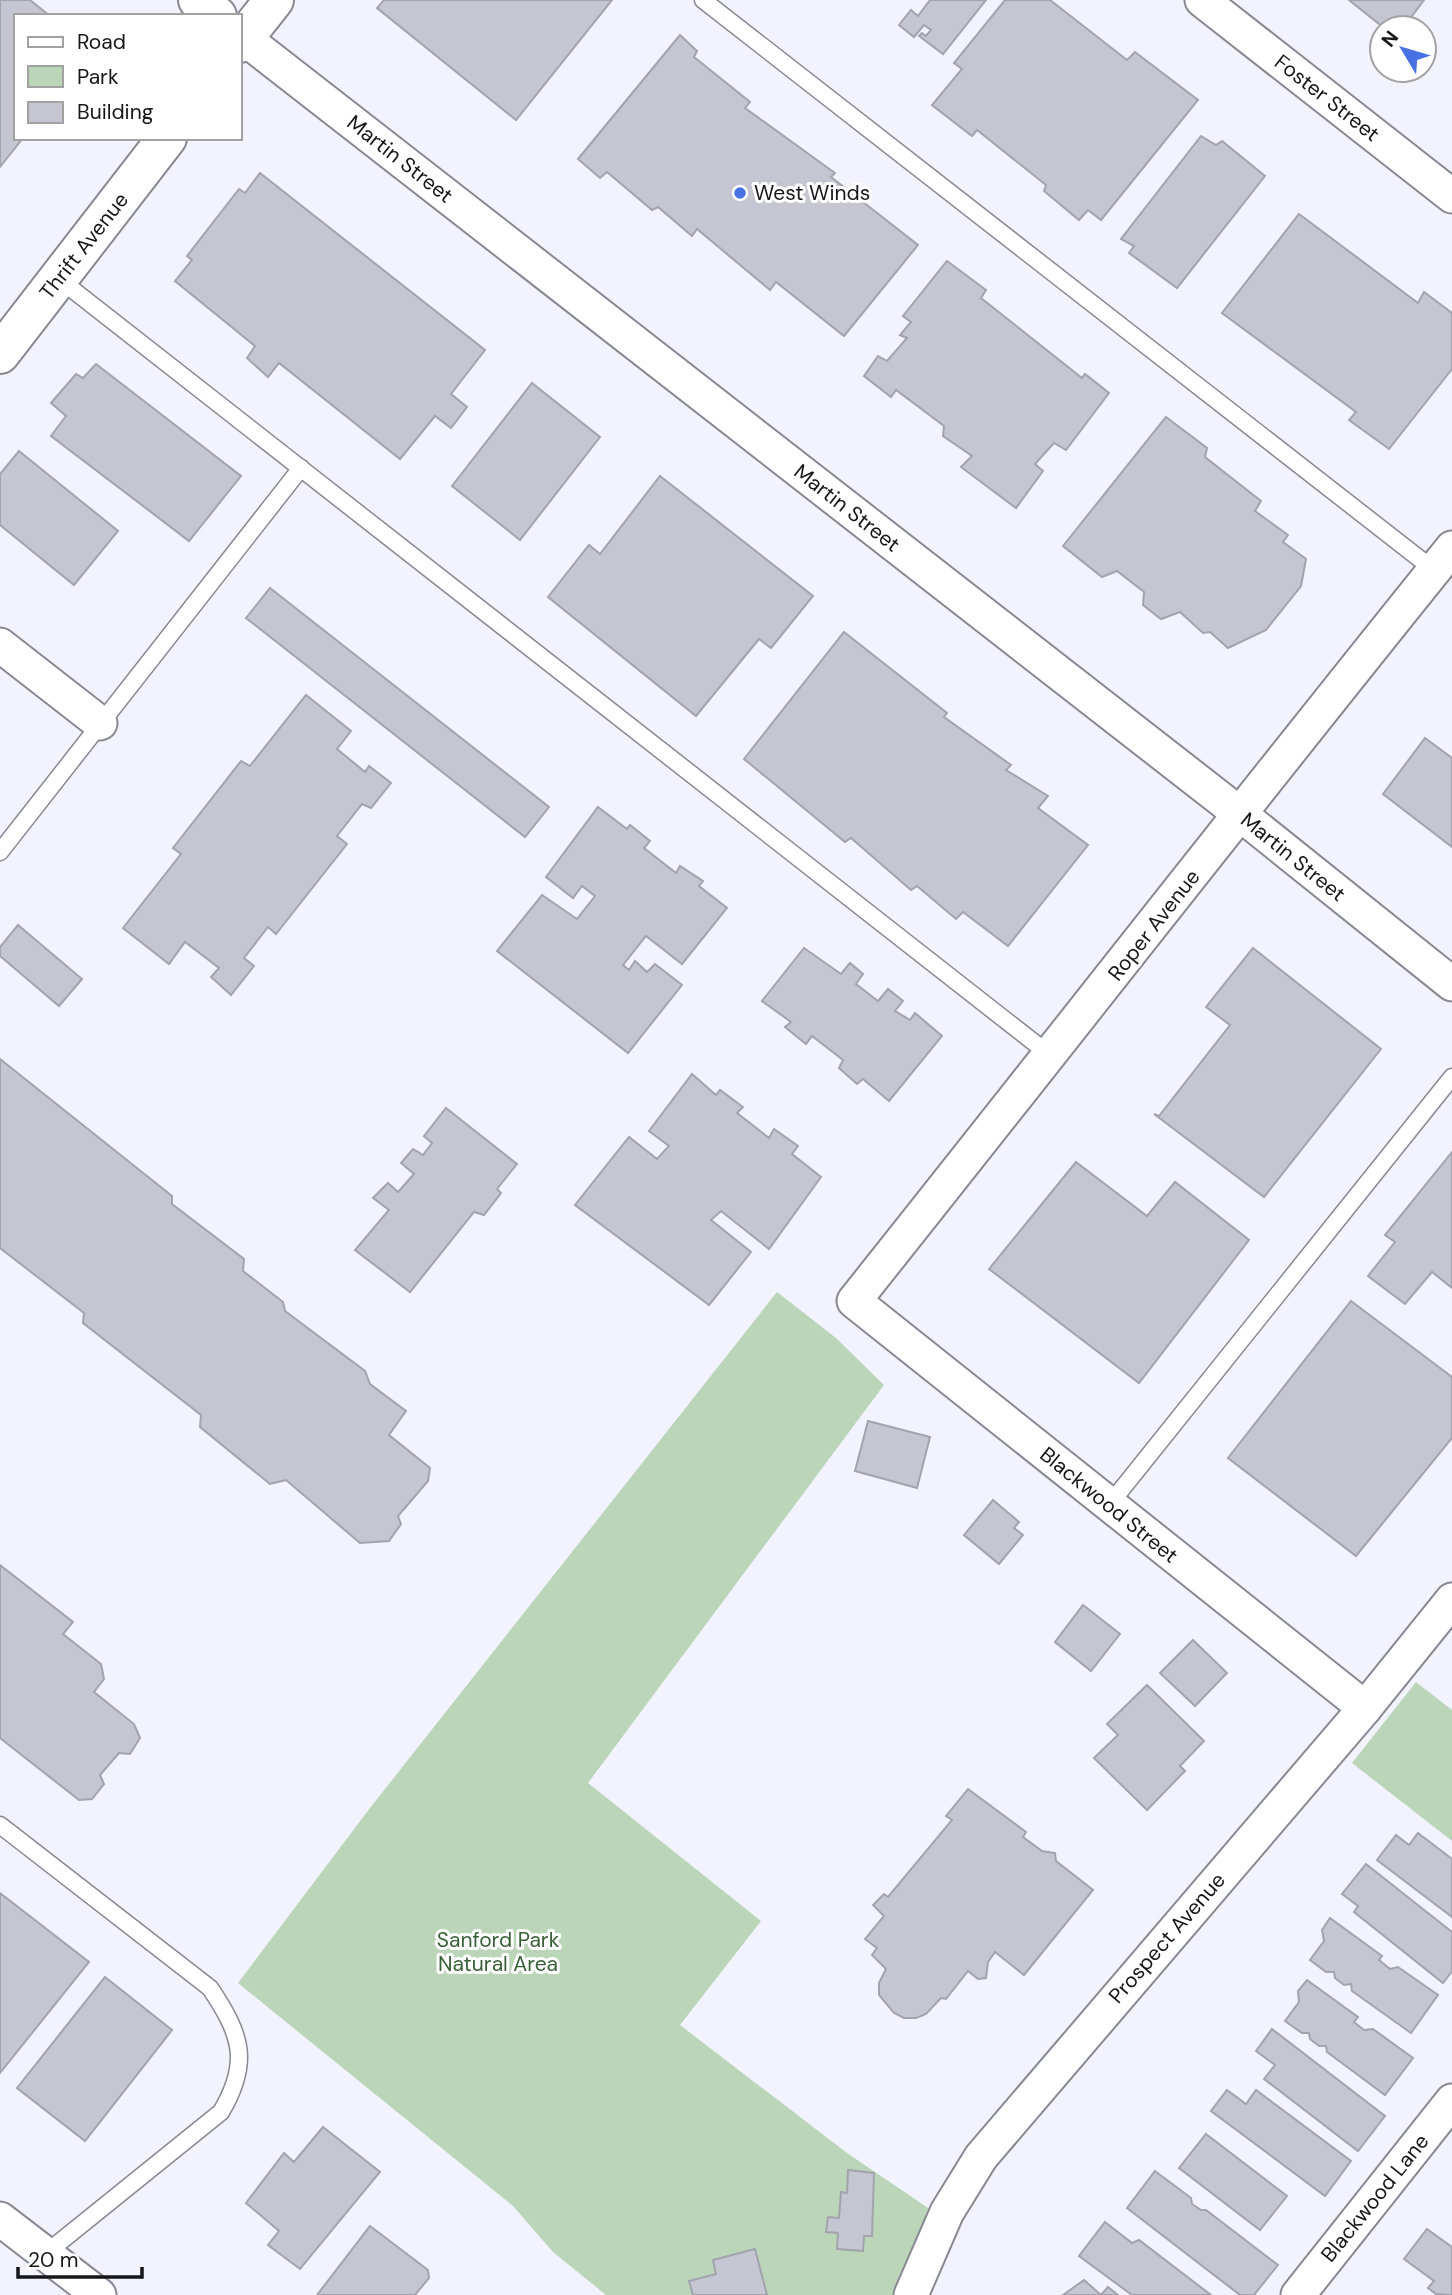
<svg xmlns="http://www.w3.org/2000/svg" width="1452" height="2295" font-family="'DM Sans',sans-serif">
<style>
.green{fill:#bad5b8}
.building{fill:#c5c6d1;stroke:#a2a3ad;stroke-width:2}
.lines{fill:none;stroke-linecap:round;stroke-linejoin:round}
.lane-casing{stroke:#878892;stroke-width:19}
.street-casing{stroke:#878892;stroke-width:37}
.secondary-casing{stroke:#878892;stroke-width:42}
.lane{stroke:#fff;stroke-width:16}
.street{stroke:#fff;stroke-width:33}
.secondary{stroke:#fff;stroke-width:38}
.poi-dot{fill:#4872e4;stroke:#fff;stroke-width:2.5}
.labels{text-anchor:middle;stroke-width:6;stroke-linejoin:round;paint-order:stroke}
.street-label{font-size:21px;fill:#16161a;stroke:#fff}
.poi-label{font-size:21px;fill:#16161a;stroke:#fff;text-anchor:start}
.park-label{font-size:21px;fill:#386037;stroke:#fff}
</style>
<rect width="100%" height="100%" fill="#f2f3ff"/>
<!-- green -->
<g class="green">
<path d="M777 1292 836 1338 884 1385 588 1783 761 1921 680 2025 847 2153 934 2212 893 2295H606L553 2252 513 2206 238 1983 370 1808Z"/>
<path d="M1416 1682 1452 1710V1841L1352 1763Z"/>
</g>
<!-- building -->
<g class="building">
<path d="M0 0H30L50 16H16V138H23L0 167Z"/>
<path d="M384 0H612L516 120 377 8Z"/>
<path d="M930 0H986L943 54 919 36 922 33 926 36 931 30 924 25 914 37 899 25 911 10 918 16Z"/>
<path d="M1005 0H1050L1127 60 1135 52 1198 100 1101 220 1088 210 1079 220 1044 191 1046 185 977 130 972 136 932 105 962 69 954 63Z"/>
<path d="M1349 0H1424L1403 28H1384Z"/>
<path d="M680 35 697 51 694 57 750 102 745 108 835 173 831 177 918 245 844 336 776 282 770 290 697 229 692 236 658 207 652 210 607 172 600 178 578 159Z"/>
<path d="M1201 136 1216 145 1222 141 1265 176 1177 288 1129 253 1134 246 1121 239Z"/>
<path d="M260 173 485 350 451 394 467 407 451 428 435 416 400 459 279 363 268 377 247 358 255 346 175 281 192 260 187 256 239 189 245 193Z"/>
<path d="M1299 214 1418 303 1424 292 1452 313V369L1389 449 1349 420 1356 412 1222 313Z"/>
<path d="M947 261 986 290 981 298 1082 378 1085 374 1109 393 1066 450 1054 443 1035 464 1043 471 1016 508 961 467 972 456 943 436 944 426 896 390 891 397 864 376 878 356 887 361 907 338 900 335 911 322 903 316Z"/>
<path d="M96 364 241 476 189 541 51 436 66 416 51 403 76 374 83 378Z"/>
<path d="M532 383 600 437 520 540 452 486Z"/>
<path d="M1166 417 1207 448 1205 457 1261 501 1255 511 1288 535 1283 542 1306 559 1301 586 1266 630 1228 648 1210 632 1203 633 1180 612 1161 619 1143 605 1144 592 1117 571 1102 577 1063 546Z"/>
<path d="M19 451 118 531 74 585 0 525V474Z"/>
<path d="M660 476 813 596 771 648 759 639 696 716 548 597 589 545 600 554Z"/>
<path d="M270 588 549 807 525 837 246 618Z"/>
<path d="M844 632 947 713 944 717 1011 765 1006 770 1048 796 1038 808 1088 845 1008 946 963 912 956 919 917 886 911 890 851 838 845 842 744 759Z"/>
<path d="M306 695 351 731 337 749 365 772 369 766 391 783 371 808 362 804 337 836 347 844 276 934 268 927 244 958 254 966 231 995 211 977 219 968 185 942 169 964 123 928 181 854 173 848 241 761 250 766Z"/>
<path d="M1425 738 1452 758V847L1383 794Z"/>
<path d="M598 807 627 829 630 825 650 841 644 848 676 873 680 866 703 881 699 886 727 908 682 964 646 936 623 965 629 970 635 961 647 972 655 964 682 985 628 1053 497 951 542 895 577 919 595 896 582 886 573 898 546 877Z"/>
<path d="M18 925 82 979 59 1006 0 956V947Z"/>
<path d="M804 948 841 974 850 963 863 974 856 984 878 1001 888 989 903 1001 895 1011 910 1020 915 1013 942 1036 889 1101 863 1079 857 1084 839 1068 843 1060 812 1036 806 1044 785 1027 791 1022 762 1001Z"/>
<path d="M1253 948 1381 1049 1264 1197 1154 1114 1159 1116 1230 1025 1206 1007Z"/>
<path d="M0 1059 172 1196V1204L244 1259 243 1271 283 1302 285 1311 365 1371 370 1384 406 1411 389 1435 430 1468 428 1481 398 1516 401 1524 389 1541 360 1543 286 1480 270 1484 200 1427 201 1415 83 1323 84 1313 0 1248Z"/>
<path d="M692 1074 716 1095 720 1090 743 1107 737 1113 769 1138 774 1129 798 1146 792 1154 821 1177 769 1249 721 1211 711 1220 751 1252 709 1305 575 1205 629 1137 657 1159 669 1146 649 1131Z"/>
<path d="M446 1108 517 1164 497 1189 501 1193 484 1215 474 1212 410 1292 355 1250 389 1210 373 1198 388 1183 398 1192 414 1174 401 1163 413 1149 423 1155 432 1143 424 1136Z"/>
<path d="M1452 1152V1288L1432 1272 1405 1304 1368 1276 1395 1242 1385 1235Z"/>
<path d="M1076 1162 1147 1216 1175 1182 1249 1240 1139 1383 989 1269Z"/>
<path d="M1351 1301 1452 1377V1438L1356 1556 1228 1458Z"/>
<path d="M868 1421 930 1437 917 1488 855 1471Z"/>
<path d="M993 1500 1019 1522 1014 1528 1023 1535 999 1564 964 1535Z"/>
<path d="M0 1565 73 1622 63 1634 101 1664 104 1679 94 1692 134 1724 140 1738 130 1754 119 1753 100 1775 104 1784 92 1799 79 1800 0 1738Z"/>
<path d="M1083 1605 1120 1634 1091 1671 1055 1642Z"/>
<path d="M1193 1640 1227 1673 1195 1706 1160 1673Z"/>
<path d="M1147 1685 1204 1741 1180 1766 1185 1771 1147 1810 1094 1758 1118 1735 1107 1724Z"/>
<path d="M968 1789 1026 1832 1023 1837 1042 1851 1055 1853 1056 1861 1093 1890 1024 1975 995 1952 988 1962 986 1978 978 1979 968 1971 946 1999 941 1998 926 2014 916 2018H904L894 2013 879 1995V1983L886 1969 872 1955 877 1948 865 1939 884 1916 873 1905 884 1894 888 1897 952 1820 946 1816Z"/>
<path d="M1418 1833 1452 1859V1917L1377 1860 1396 1835 1409 1845Z"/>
<path d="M1366 1864 1452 1932V1971L1443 1983 1354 1912 1358 1906 1342 1894Z"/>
<path d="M0 1893 89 1962 0 2073Z"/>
<path d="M1330 1918 1382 1956 1379 1960 1390 1969 1398 1967 1438 1995 1411 2033 1352 1991 1351 1984 1344 1985 1335 1978 1334 1972H1326L1310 1960 1324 1941 1322 1930Z"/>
<path d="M105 1977 172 2030 85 2141 17 2088Z"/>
<path d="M1307 1980 1358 2017 1354 2022 1364 2030 1373 2029 1413 2058 1385 2095 1327 2052 1326 2046H1319L1310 2039 1309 2033H1302L1285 2021 1299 2002 1298 1991Z"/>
<path d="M1272 2029 1385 2116 1358 2151 1264 2079 1275 2065 1256 2051Z"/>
<path d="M1227 2090 1246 2104 1256 2090 1351 2161 1325 2196 1211 2111Z"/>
<path d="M323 2127 380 2172 300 2269 268 2245 279 2231 246 2203 284 2153 294 2162Z"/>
<path d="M1206 2134 1287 2196 1260 2230 1179 2168Z"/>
<path d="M848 2170 874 2173 872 2236H864L863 2251 837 2249 838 2233 826 2232 828 2217 839 2218 841 2192 847 2193Z"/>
<path d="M1155 2171 1191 2198 1192 2204 1201 2210H1206L1278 2265 1254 2295H1240L1127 2208Z"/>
<path d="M1105 2222 1132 2243 1139 2240 1211 2295H1132L1079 2256Z"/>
<path d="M370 2226 428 2270 429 2278 415 2295H317Z"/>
<path d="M1427 2229 1452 2247V2295L1436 2294 1428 2288 1434 2281 1404 2259Z"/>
<path d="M755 2249 767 2295H693L689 2281 716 2274 713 2260Z"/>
<path d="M1084 2280 1101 2295 1108 2287 1118 2295H1063Z"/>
</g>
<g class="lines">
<defs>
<g id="lane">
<path d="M703 0 1434 570"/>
<path d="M59 279 1050 1055"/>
<path d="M0 852 301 468"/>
<path d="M1109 1505 1452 1077"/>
<path d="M0 1825 210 1988C241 2034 251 2062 221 2112L45 2254"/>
</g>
<g id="street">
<path d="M1202 0 1452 196"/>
<path d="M244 38 1240 814 1452 984"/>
<path d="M0 645 100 723"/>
<path d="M1365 1708 854 1301C1054 1050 1251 797 1452 548"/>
<path d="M0 2219 99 2295"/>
<path d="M911 2295 947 2212 981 2157 1365 1708 1452 1600"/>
<path d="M1298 2295 1452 2101"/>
</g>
<g id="secondary">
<path d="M198 0 217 16"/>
<path d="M240 43 274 0"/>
<path d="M0 354 167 138"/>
</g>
</defs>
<!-- lane casing -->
<use href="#lane" class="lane-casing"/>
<!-- street casing -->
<use href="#street" class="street-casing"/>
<!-- secondary casing -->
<use href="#secondary" class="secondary-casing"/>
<!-- lane -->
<use href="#lane" class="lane"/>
<!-- street -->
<use href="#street" class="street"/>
<!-- secondary -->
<use href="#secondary" class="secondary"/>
</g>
<!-- markers -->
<circle class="poi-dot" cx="740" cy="193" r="7"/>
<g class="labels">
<!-- street labels -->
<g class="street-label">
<text transform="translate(1327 98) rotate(38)" y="7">Foster Street</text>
<text transform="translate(400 159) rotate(38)" y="7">Martin Street</text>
<text transform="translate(84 246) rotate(-52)" y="7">Thrift Avenue</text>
<text transform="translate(847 508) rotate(38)" y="7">Martin Street</text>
<text transform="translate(1293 857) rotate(39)" y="7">Martin Street</text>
<text transform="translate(1154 925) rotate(-52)" y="7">Roper Avenue</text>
<text transform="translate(1109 1505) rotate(39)" y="7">Blackwood Street</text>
<text transform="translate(1167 1938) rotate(-49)" y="7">Prospect Avenue</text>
<text transform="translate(1375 2198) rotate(-51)" y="7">Blackwood Lane</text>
</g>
<!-- poi labels -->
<g class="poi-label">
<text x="754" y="200">West Winds</text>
</g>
<!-- park labels -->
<g class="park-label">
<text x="498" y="1947">Sanford Park<tspan x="498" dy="24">Natural Area</tspan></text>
</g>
</g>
<!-- legend -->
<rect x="14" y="14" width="228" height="126" fill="#ffffff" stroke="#a2a2a3" stroke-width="2"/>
<rect x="28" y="37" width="35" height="10" fill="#ffffff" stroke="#a2a2a3" stroke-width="2"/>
<text x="77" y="49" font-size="21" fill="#16161a">Road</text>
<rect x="28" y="66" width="35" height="21" fill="#bad5b8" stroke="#a2a2a3" stroke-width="2"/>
<text x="77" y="84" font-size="21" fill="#16161a">Park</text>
<rect x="28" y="102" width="35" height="21" fill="#c5c6d1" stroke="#a2a2a3" stroke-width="2"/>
<text x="77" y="119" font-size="21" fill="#16161a">Building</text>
<!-- north arrow -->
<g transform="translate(1403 49) rotate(308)"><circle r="33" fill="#ffffff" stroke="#a2a2a3" stroke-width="2"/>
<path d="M0-5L12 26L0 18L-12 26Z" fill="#4872e4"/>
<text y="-10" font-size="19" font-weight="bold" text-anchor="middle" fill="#16161a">N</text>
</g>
<!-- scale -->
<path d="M18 2267v10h124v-10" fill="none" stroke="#16161a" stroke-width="3.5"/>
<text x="28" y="2267" font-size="21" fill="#16161a" stroke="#ffffff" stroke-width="5" paint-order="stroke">20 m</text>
</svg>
